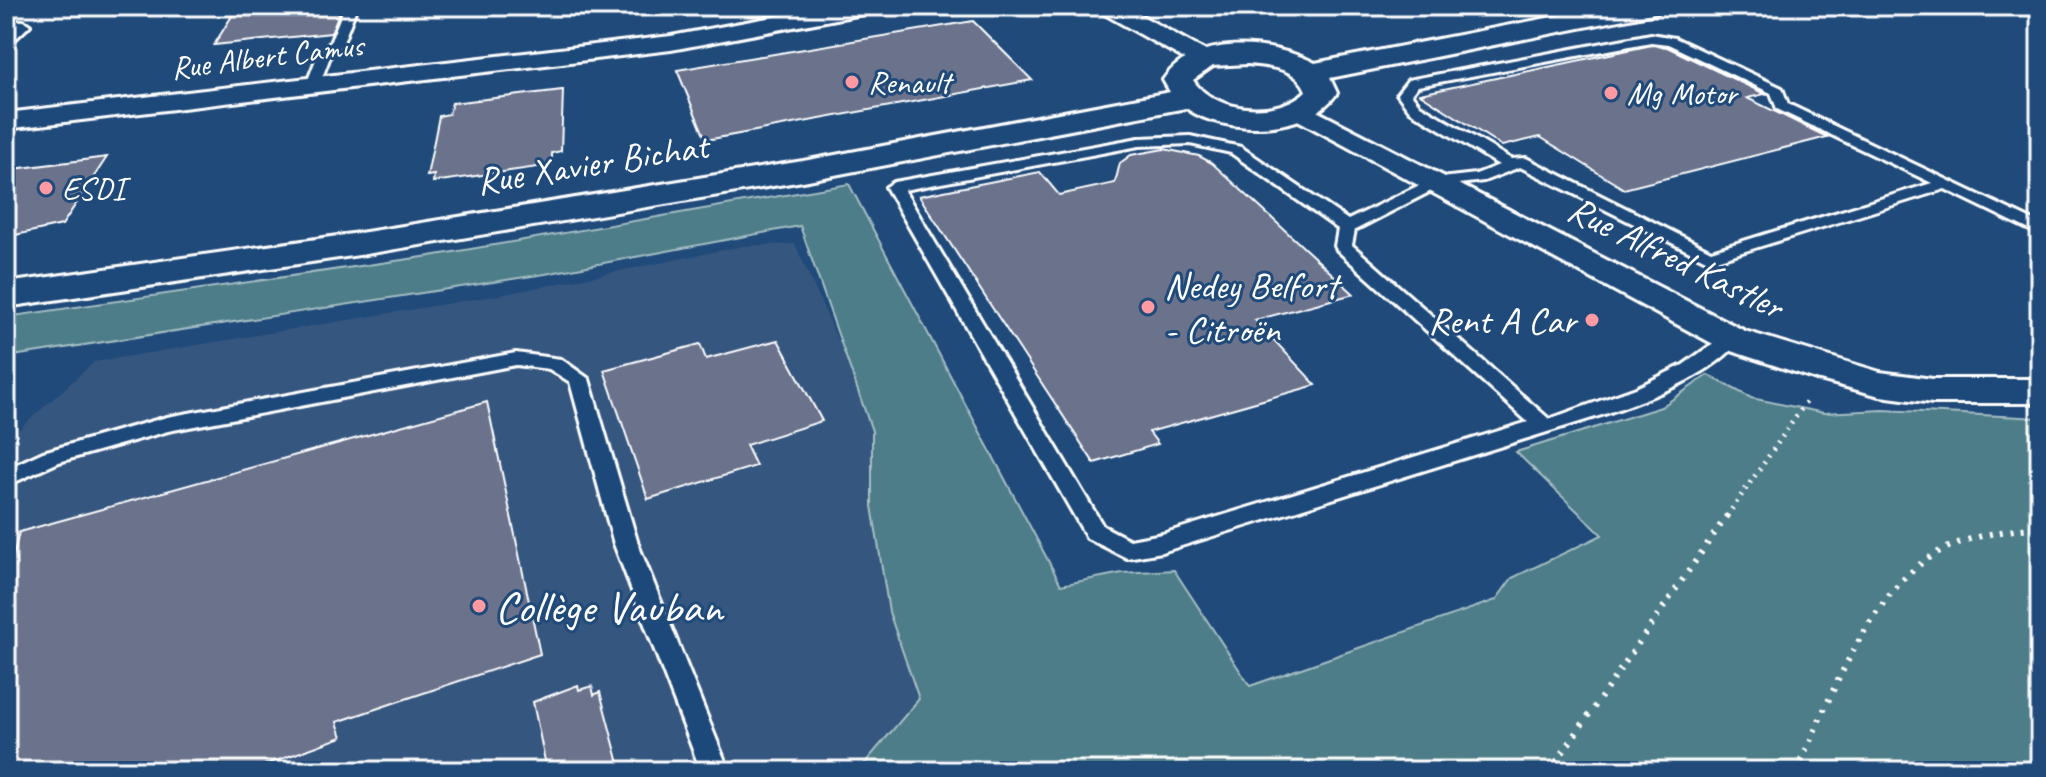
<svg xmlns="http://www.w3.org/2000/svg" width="2046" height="777" font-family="Caveat,sans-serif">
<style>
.built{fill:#36567f}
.green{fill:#4d7d88;stroke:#a6bec4;stroke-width:2}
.building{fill:#6a728c;stroke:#fff;stroke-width:2}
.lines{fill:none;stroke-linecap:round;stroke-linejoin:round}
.lane-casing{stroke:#fff;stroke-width:6}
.street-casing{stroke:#fff;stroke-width:6}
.secondary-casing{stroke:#fff;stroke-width:6}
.path-far1{stroke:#fff;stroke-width:5;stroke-dasharray:2 6;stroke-linecap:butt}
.path{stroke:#fff;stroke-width:6;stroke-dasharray:3 8;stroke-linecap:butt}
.lane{fill:#1f4a7a;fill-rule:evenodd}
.street{fill:#1f4a7a;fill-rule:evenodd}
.secondary{fill:#1f4a7a;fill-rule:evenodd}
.poi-dot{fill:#ff9aa2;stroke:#1f4a7a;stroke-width:3}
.labels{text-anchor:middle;stroke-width:6;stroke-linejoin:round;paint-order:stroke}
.far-street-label{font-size:32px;fill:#fff;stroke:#1f4a7a}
.far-poi-label{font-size:32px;fill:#fff;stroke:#1f4a7a;text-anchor:start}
.street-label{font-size:38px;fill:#fff;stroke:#1f4a7a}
.poi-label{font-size:38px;fill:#fff;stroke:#1f4a7a;text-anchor:start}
.near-poi-label{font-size:46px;fill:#fff;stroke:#1f4a7a;text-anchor:start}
</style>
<rect width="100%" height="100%" fill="#1f4a7a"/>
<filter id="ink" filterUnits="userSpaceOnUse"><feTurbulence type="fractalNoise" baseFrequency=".0125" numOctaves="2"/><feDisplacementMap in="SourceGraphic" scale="16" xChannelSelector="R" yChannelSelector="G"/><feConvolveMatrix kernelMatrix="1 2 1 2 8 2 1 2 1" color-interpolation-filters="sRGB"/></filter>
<g filter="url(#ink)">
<!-- built -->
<g class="built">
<path d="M1542 6H1708L1587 30Z"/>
<path d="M795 244 883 441 1021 771H6V441L94 362 505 294 743 246Z"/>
</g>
<!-- green -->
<path class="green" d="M849 184 1061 585 1122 573 1174 570 1250 686 1496 600 1512 578 1602 535 1516 452 1661 407 1708 375 1751 398 1824 413 1883 410 2040 418V771H858L919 699 889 612 872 506V431L800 226 545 274 6 357V317L430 256Z"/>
<!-- building -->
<g class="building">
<path d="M238 6H268L269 12 275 15 286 6H342L331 33 214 45Z"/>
<path d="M973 21 1032 80 706 140 677 70Z"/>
<path d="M1652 45 1667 47 1765 94 1747 98 1827 137 1624 189 1540 137 1502 146 1420 94Z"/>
<path d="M563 90 561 151 552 153V165L433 182 434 175 427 176 439 116 449 114 452 103Z"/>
<path d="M1164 149 1199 156 1212 163 1354 294 1255 320 1316 385 1149 432 1158 444 1094 463 919 196 1040 172 1059 195 1115 183 1120 163 1131 155Z"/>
<path d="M107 157 62 225 6 237V170Z"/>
<path d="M778 340 822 421 746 445 756 466 648 499 604 370 700 344 706 359Z"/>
<path d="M487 402 540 654 337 722 342 737 262 766V771H6V585L19 532Z"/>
<path d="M578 685 579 690 592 686 594 695 600 692 621 771H547L533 702Z"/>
</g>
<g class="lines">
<defs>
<g id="lane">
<path d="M271 6H283L276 12 272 11Z"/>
<path d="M345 6H357L342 45 331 54 318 88H308L306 85 319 52 330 43Z"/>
<path d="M6 20 24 21 30 25 6 48V37L14 28H6Z"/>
<path d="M1651 34 1675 38 1782 88 1788 104 2040 224V235L1945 189 1710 262 1520 167 1484 181 1441 186 1355 230 1352 245 1549 419 1636 388 1683 365 1725 335H1739L1741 339C1712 377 1646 399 1602 415L1162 552 1127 558 1087 538 886 187 894 182 1139 138 1190 136 1241 147 1348 220 1432 179 1476 174 1499 165 1410 111 1397 94 1408 80ZM1651 42 1668 44 1771 93 1777 109 1932 183 1711 251 1526 158 1511 159 1420 105 1411 94 1418 86ZM1190 144 1231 153 1338 229 1335 246 1337 250 1528 422 1162 534 1130 540 1103 526 904 190 1139 146Z"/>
<path d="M516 353 561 359 589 379 638 544 729 771H701L614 544 570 382 549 369 516 365 168 431 59 462 6 486V469L43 452 167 417Z"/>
</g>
<g id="street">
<path d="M831 6H879L876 11 868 13 671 50 6 129V113L671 36Z"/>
<path d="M1096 6H1124L1213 55 1216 60 1213 65H1195L1099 11Z"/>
<path d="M1301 103 1745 331 1880 372 1933 379H2040V403H1933L1880 396 1816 379 1719 347 1292 117 1288 111 1292 105Z"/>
</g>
<path id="secondary" d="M1609 6H1662L1658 12 1649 14 1330 78 1337 93C1308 135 1226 136 1186 108L803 181 366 254 6 307V283L366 232 803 161 1170 92 1163 80C1193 34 1270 40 1315 63ZM1247 64C1269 66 1298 68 1306 91 1278 118 1214 113 1193 80L1213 66Z"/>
</defs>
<!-- lane casing -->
<use href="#lane" class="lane-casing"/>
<!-- street casing -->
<use href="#street" class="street-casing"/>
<!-- secondary casing -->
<use href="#secondary" class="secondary-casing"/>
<!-- path-far1 -->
<path class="path-far1" d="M1727 516 1807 401"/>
<!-- path -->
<g class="path">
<path d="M1550 771 1728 514"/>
<path d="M1796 771C1828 705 1863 607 1923 562 1956 537 2000 531 2040 527"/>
</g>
<!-- lane -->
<use href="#lane" class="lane"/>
<!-- street -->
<use href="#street" class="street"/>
<!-- secondary -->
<use href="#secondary" class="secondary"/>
</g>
</g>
<!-- markers -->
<g class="poi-dot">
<circle cx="852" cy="82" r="8"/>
<circle cx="1611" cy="93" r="8"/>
<circle cx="46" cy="188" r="8"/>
<circle cx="1148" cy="307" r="8"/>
<circle cx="1592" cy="320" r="8"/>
<circle cx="479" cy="606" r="8"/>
</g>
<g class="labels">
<!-- far-street labels -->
<g class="far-street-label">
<text transform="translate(267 56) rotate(-7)" y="11">Rue Albert Camus</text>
</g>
<!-- far-poi labels -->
<g class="far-poi-label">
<text x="868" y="93">Renault</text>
<text x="1627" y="104">Mg Motor</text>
<text x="62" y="199">ESDI</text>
</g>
<!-- street labels -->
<g class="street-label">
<text transform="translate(592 163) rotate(-9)" y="13">Rue Xavier Bichat</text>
<text transform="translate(1676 257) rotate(26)" y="13">Rue Alfred Kastler</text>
</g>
<!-- poi labels -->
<g class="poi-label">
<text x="1164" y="298">Nedey Belfort<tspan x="1164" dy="44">- Citroën</tspan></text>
<text x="1576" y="333" text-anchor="end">Rent A Car</text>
</g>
<!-- near-poi labels -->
<g class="near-poi-label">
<text x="495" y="622">Collège Vauban</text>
</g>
</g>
<!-- margin -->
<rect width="2046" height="777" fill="none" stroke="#1f4a7a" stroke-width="32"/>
<rect x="16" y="16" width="2014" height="745" fill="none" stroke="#fff" stroke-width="3" filter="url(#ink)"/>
</svg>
